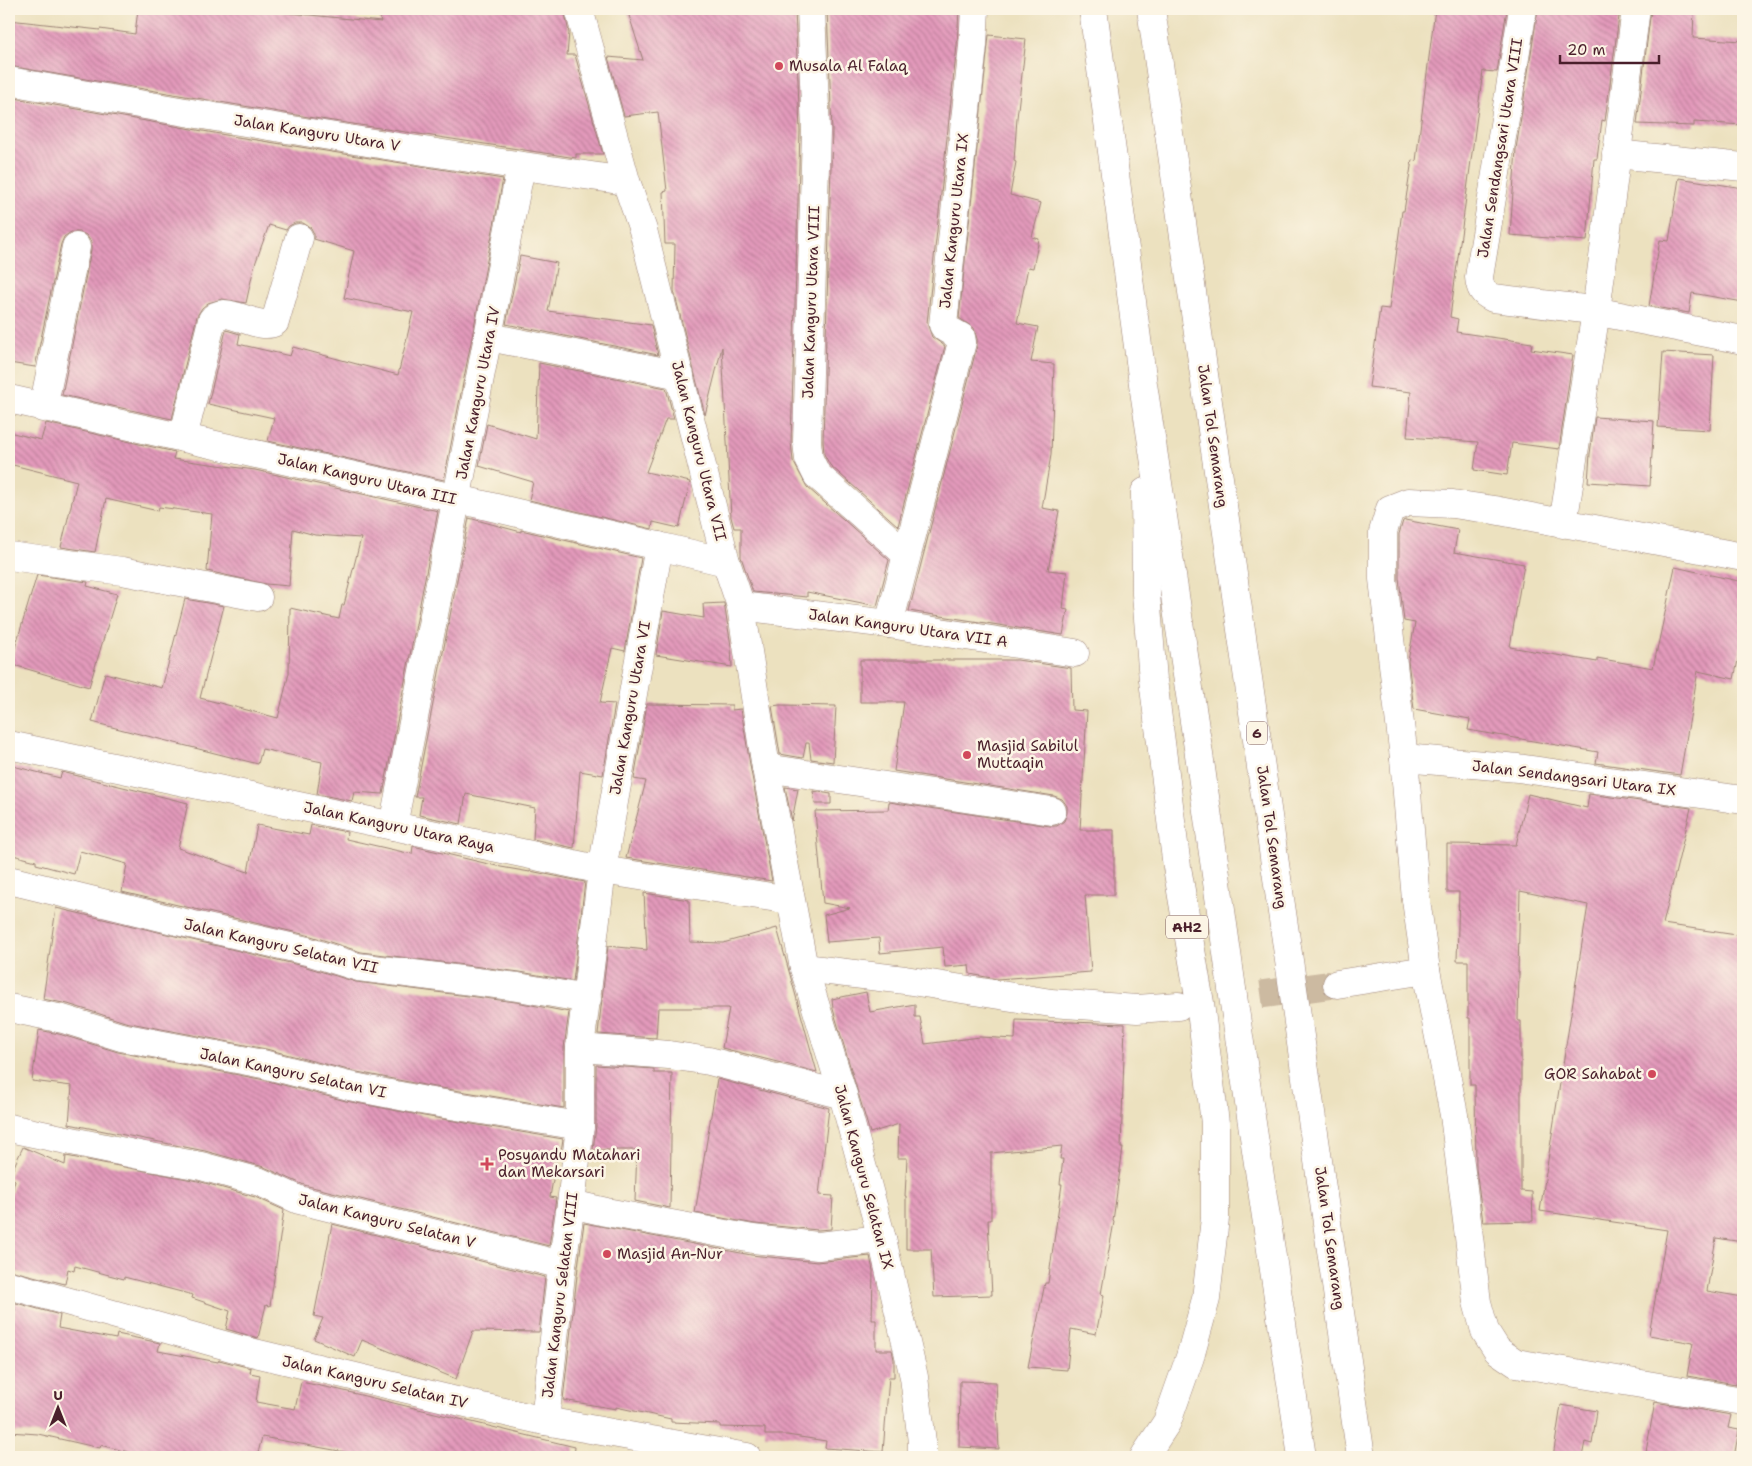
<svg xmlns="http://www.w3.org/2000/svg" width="1752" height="1466" font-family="'Shantell Sans',sans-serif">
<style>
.building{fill:url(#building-back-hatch)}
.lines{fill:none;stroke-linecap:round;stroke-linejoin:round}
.street-tunnel{stroke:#ccbaa1;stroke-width:28;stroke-dasharray:28 14;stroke-linecap:butt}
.street-casing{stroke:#9b8075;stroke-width:29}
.highway-casing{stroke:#9b8075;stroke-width:29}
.street{stroke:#fff;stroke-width:28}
.highway{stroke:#fff;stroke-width:28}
.poi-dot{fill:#d1495b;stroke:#fcf5e5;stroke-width:2}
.labels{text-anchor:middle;stroke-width:5;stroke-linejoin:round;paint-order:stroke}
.shield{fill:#fcf5e5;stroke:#7f5f63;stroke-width:1}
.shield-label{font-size:14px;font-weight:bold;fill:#4a1f2b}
.poi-label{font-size:15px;fill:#4a1f2b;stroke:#fcf5e5;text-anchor:start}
.street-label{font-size:15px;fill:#4a1f2b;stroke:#fcf5e5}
</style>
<defs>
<pattern id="building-back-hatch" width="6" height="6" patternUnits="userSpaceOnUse" patternTransform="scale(1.25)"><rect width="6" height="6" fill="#e39abb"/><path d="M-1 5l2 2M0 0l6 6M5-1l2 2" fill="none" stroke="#ba7d98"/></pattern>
</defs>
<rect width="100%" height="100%" fill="#fcf5e5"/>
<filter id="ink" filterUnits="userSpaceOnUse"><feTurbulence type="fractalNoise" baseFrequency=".02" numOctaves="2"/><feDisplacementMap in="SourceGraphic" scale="10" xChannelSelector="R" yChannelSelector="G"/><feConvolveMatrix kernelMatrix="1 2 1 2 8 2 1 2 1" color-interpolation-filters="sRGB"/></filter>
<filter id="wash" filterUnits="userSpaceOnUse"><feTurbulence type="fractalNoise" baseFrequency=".0096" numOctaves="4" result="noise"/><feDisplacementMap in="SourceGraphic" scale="20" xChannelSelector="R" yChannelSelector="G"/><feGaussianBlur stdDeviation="1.12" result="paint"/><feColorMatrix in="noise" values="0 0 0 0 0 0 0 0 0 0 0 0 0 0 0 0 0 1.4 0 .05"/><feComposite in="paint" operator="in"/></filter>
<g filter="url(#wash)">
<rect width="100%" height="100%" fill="#ece1bf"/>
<g id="blocks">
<!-- building -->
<g class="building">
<path d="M138 9H260L259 10 381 22 376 9H564L569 33 567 55H575L603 154H576V158L551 154 320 119 9 66V20L100 30V29L135 34Z"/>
<path d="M627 9H795L800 131 791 442 793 461 807 487 889 560 877 606 807 592V597L753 592 741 557V528H734L731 517 722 347 705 415 674 291 675 244H665L663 192 667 191 658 112 624 116 608 57 643 60Z"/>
<path d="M827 9H959L957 45 927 323 932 337 945 346 898 526 830 465 824 454 823 441 832 131Z"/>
<path d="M1435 9H1507L1497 72 1483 71 1450 317 1458 319 1456 332 1532 343 1531 349 1573 355 1559 449 1512 443 1507 475 1474 470 1478 442 1407 437 1411 392 1369 387 1380 308 1389 309 1402 211H1404L1412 160 1416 161Z"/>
<path d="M1538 9H1620L1605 121 1602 120 1597 159H1594L1587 241 1510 235 1516 149Z"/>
<path d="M1651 9H1694L1693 38 1743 41V125L1694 122V126L1637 124Z"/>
<path d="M989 35 1026 39 1017 118 1014 161 1016 162 1010 195 1041 203 1032 237 1039 239 1033 268 1028 267 1017 323 1038 327 1031 362 1054 364 1051 455 1042 508 1059 511 1048 570 1067 572 1063 609 1068 610 1063 635 909 611 977 346V339L974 328 959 318Z"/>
<path d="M9 97 237 137 503 179 444 480 268 441 274 418 208 404 226 330 240 334 238 344 290 356 293 347 398 375 413 312 344 298 354 251 314 239V234L311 228 303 223H295L289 226 286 230 269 225 254 267 246 303 222 299 208 303 202 308 197 316 172 419 62 395 91 250V242L86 235 80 232H71L64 237 61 244 35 367 9 363Z"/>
<path d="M1679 178 1743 188V210L1738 247 1743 248V302L1692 293 1689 313 1649 306 1660 240 1669 241Z"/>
<path d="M520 256 557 263 548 311 651 325 658 355 506 324Z"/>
<path d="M1663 352 1714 355 1710 430 1658 427Z"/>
<path d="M539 363 666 388 674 419H666L646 472 690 482 679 528 653 522 652 529 529 500 533 482 479 466 487 424 536 439Z"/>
<path d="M1595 417 1654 421 1650 486 1588 482 1590 454Z"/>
<path d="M46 423 175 452 173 459 255 470 438 511 383 794 354 792 352 801 317 794 322 762 262 749 258 764 92 722 105 673 162 688 185 599 224 606 200 698 278 718 289 673 290 608 339 619 342 605H344L361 538 315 535 293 529 289 586 266 584 207 571 212 514 159 507 158 511 106 499 95 552 61 547 77 481 9 464V432L41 440Z"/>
<path d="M469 518 521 532V530L641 558 625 651 612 648 600 703 615 704 603 775 580 771 574 848 533 839 535 808 466 794 461 824 419 815 422 797H415Z"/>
<path d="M1405 520 1458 530 1454 552 1524 564 1510 647 1597 662V658L1653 668 1675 567 1743 582V637L1734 679 1698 671 1680 775 1596 763 1598 752 1468 730 1470 719 1414 709 1408 661 1415 623 1404 621 1399 578V534L1403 521Z"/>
<path d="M37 575 88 582 87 586 117 594 89 687 10 664Z"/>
<path d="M724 603 731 646 732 667 656 655 663 611 704 618 703 604Z"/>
<path d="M860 660H1017L1071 668 1072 710 1087 711 1080 830H1114V895H1085L1091 972 997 979 970 974 969 965 945 967 943 947 880 953 879 938 827 942 824 915 850 908 823 903 815 811 888 810 889 802 1050 826H1057L1064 821 1067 813V806L1062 799 1054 796 894 771 904 702H860Z"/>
<path d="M647 704 732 705V710L741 709 751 771 772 881 626 858 646 781 634 779Z"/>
<path d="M780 705 836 706 833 762 811 759 809 743H806L803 758 780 754 772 706Z"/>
<path d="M9 765 60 778 62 772 188 803 178 848 248 872 257 825 309 835 311 825 347 832 346 839 412 854 413 846 501 867 530 872V871L585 882 573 981 520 972 361 952 311 936 122 892 127 864 80 851 74 874 36 864V861L9 854Z"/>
<path d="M785 787 798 789 792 821Z"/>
<path d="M813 791 831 794V804H815Z"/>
<path d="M1528 794 1587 808 1589 794 1691 808 1663 924 1743 936V1242L1716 1238 1707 1291 1743 1297V1348L1736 1384 1687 1376 1693 1343 1649 1335 1667 1230 1540 1211 1588 905 1520 891 1518 972H1519L1518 1021H1521V1191L1532 1192 1533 1221 1483 1222 1476 1169 1475 1085H1470V1018H1468V961H1457L1459 892H1447V844L1516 845Z"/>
<path d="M644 893 689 900 690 942 723 943 777 928 817 1072 722 1048 729 1008H658L656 1038 598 1034 608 946 647 950Z"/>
<path d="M56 908 303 966 356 982 516 1002 569 1012 564 1048V1108L429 1086 352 1071 266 1049 125 1022 68 1004 43 999Z"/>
<path d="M866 992 870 1012 915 1004V1017H920L925 1044 980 1037 1015 1039 1016 1020 1125 1024 1121 1148H1123L1113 1221 1114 1222 1101 1294 1104 1295 1096 1334 1071 1329 1067 1370 1028 1367 1045 1283H1048L1062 1184H1060L1063 1159H1060L1062 1146 991 1153V1220H988L992 1295 934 1297 931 1249H906V1196H905L907 1158H898L899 1124 870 1133 833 1009 832 999Z"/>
<path d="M39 1030 59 1034 118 1052 260 1079 346 1101 424 1116 563 1139 561 1151H558L550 1197 556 1198 549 1246 304 1185 264 1167 205 1151 69 1124 72 1086 32 1081Z"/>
<path d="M596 1065 654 1069V1073H672L670 1208 635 1201 637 1150H593L596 1126Z"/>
<path d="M717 1079 829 1108 819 1195 833 1196 831 1229 818 1230 755 1224 695 1213Z"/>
<path d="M23 1147 65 1165 66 1156 198 1181 255 1197 284 1210 270 1306 266 1305 258 1338 226 1329 230 1311 192 1298 193 1295 124 1277V1279L75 1266 74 1271 68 1269 65 1284 9 1270V1202L15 1180 9 1177Z"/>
<path d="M584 1223 751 1255 817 1262 870 1256 873 1271 872 1320H876V1350H892L894 1359V1377H889L883 1452 825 1448 826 1441 787 1435H765V1428L720 1427V1424L671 1422V1419L616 1407V1409L563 1400 578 1267Z"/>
<path d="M332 1224 545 1277 539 1332 473 1331 456 1379 362 1340 355 1357 314 1339 323 1318 314 1316Z"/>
<path d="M9 1301 60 1315 58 1328 116 1339 117 1334 160 1343 158 1351 218 1362 219 1360 251 1368 250 1373 260 1375 256 1402 295 1409 301 1382 340 1390 575 1447 574 1457H344L345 1452 262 1437 257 1457H147L101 1445 100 1448 38 1434 9 1432V1347L15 1309H9Z"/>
<path d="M960 1381 996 1382 999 1449 959 1447Z"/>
<path d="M1655 1402 1731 1415 1728 1428 1739 1430 1734 1457H1645Z"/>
<path d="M1561 1405 1597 1411 1592 1444 1585 1442 1582 1457H1553Z"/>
</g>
</g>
</g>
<g filter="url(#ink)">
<use href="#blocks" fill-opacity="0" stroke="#9b8075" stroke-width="1"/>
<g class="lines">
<!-- street-tunnel -->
<path class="street-tunnel" d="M1178 1006 1337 984"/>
<defs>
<g id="street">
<path d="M579 9 626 181 643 230 726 562 741 606 766 768 804 968 843 1095 882 1239 914 1377 922 1442V1457"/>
<path d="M811 9 816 131 807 442 809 459 817 475 906 554"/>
<path d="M1523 9 1479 277C1480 288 1482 293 1493 298L1584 309 1743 340"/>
<path d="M9 81C214 118 420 152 626 181"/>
<path d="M1616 154 1743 167"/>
<path d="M489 337 680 375"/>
<path d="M9 399 458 499 726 562"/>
<path d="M43 408 76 247"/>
<path d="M183 438 212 320C225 302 257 332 275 322L299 238"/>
<path d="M1563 524 1596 311 1636 9"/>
<path d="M9 556 122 571 258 597"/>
<path d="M1743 557 1494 510 1453 504 1408 502 1390 509 1383 532V579L1404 758 1416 900 1426 970 1454 1115 1477 1302 1485 1331 1497 1350 1516 1363 1743 1401"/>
<path d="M741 606 889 624 1075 653"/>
<path d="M889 624 962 342 961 337 945 328 943 325 973 46 975 9"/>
<path d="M9 745 602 870 790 900"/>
<path d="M1404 758 1518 768 1743 800"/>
<path d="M766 768 1052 811"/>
<path d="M393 826 521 166"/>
<path d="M9 880 181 922 307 951 358 967 518 987 587 999"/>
<path d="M804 968 905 980 1051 1003 1137 1009 1178 1006"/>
<path d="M1337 984 1426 970"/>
<path d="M9 1008 63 1019 121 1037 263 1064 349 1086 426 1101 580 1126"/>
<path d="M580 1048 669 1055 709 1061 843 1095"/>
<path d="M9 1128 139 1155 201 1166 260 1182 299 1200 562 1265"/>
<path d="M571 1204 606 1212 753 1239 818 1246 882 1239"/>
<path d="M9 1285 238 1349 478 1406 545 1421 747 1457"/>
<path d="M545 1421 562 1265 571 1204 580 1126V1048L602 870 659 546"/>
</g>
<g id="highway">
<path d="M1093 9 1143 384 1200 761 1234 1003 1302 1457"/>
<path d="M1151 9 1361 1457"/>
<path d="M1144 1457 1167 1422 1190 1357 1206 1299 1215 1218V1123L1200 1003 1177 867 1153 680 1146 594 1145 492"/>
</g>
</defs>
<!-- street casing -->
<use href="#street" class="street-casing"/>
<!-- highway casing -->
<use href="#highway" class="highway-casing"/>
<!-- street -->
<use href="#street" class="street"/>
<!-- highway -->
<use href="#highway" class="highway"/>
</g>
</g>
<!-- markers -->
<g class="poi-dot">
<circle cx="779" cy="66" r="5"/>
<circle cx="967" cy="755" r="5"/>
<circle cx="1652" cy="1074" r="5"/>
<path d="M484.5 1156.5h5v5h5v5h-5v5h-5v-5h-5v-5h5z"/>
<circle cx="607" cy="1254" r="5"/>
</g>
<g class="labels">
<!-- shield labels -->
<g class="shield">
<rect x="1247" y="721.5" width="20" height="23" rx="4"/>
<rect x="1166" y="915.5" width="42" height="23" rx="4"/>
</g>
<g class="shield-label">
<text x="1257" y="738">6</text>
<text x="1187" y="932">AH2</text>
</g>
<!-- poi labels -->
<g class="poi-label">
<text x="789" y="71">Musala Al Falaq</text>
<text x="977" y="751">Masjid Sabilul<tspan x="977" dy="17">Muttaqin</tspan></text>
<text x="1642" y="1079" text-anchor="end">GOR Sahabat</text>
<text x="498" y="1160">Posyandu Matahari<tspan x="498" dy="17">dan Mekarsari</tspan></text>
<text x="617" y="1259">Masjid An-Nur</text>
</g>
<!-- street labels -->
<g class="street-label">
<text transform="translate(317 133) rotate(9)" y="5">Jalan Kanguru Utara V</text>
<text transform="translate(1500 148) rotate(-81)" y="5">Jalan Sendangsari Utara VIII</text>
<text transform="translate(954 221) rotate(-84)" y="5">Jalan Kanguru Utara IX</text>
<text transform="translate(811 302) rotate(-88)" y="5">Jalan Kanguru Utara VIII</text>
<text transform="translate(478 393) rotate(-79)" y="5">Jalan Kanguru Utara IV</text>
<text transform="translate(1213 436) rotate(82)" y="5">Jalan Tol Semarang</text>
<text transform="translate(699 451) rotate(76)" y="5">Jalan Kanguru Utara VII</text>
<text transform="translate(367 479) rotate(13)" y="5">Jalan Kanguru Utara III</text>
<text transform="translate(908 628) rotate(8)" y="5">Jalan Kanguru Utara VII A</text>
<text transform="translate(630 708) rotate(-80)" y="5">Jalan Kanguru Utara VI</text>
<text transform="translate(1574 778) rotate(7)" y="5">Jalan Sendangsari Utara IX</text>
<text transform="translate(399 827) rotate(12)" y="5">Jalan Kanguru Utara Raya</text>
<text transform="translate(1272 837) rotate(82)" y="5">Jalan Tol Semarang</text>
<text transform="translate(281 946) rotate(13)" y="5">Jalan Kanguru Selatan VII</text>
<text transform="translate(293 1073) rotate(12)" y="5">Jalan Kanguru Selatan VI</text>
<text transform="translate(864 1177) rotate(75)" y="5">Jalan Kanguru Selatan IX</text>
<text transform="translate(387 1221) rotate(14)" y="5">Jalan Kanguru Selatan V</text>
<text transform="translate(1330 1238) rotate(82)" y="5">Jalan Tol Semarang</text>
<text transform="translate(560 1295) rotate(-83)" y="5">Jalan Kanguru Selatan VIII</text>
<text transform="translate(375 1382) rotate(13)" y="5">Jalan Kanguru Selatan IV</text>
</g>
</g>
<!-- margin -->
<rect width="1752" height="1466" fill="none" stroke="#fcf5e5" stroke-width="30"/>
<!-- north arrow -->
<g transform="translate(58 1408)" stroke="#fcf5e5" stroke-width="4" paint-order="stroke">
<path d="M0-4L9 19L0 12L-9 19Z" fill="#4a1f2b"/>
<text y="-8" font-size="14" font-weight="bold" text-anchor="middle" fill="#4a1f2b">U</text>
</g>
<!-- scale -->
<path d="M1560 55v8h99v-8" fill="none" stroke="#4a1f2b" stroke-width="2.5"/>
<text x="1567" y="55" font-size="15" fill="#4a1f2b" stroke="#fcf5e5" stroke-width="4" paint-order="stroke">20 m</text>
</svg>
